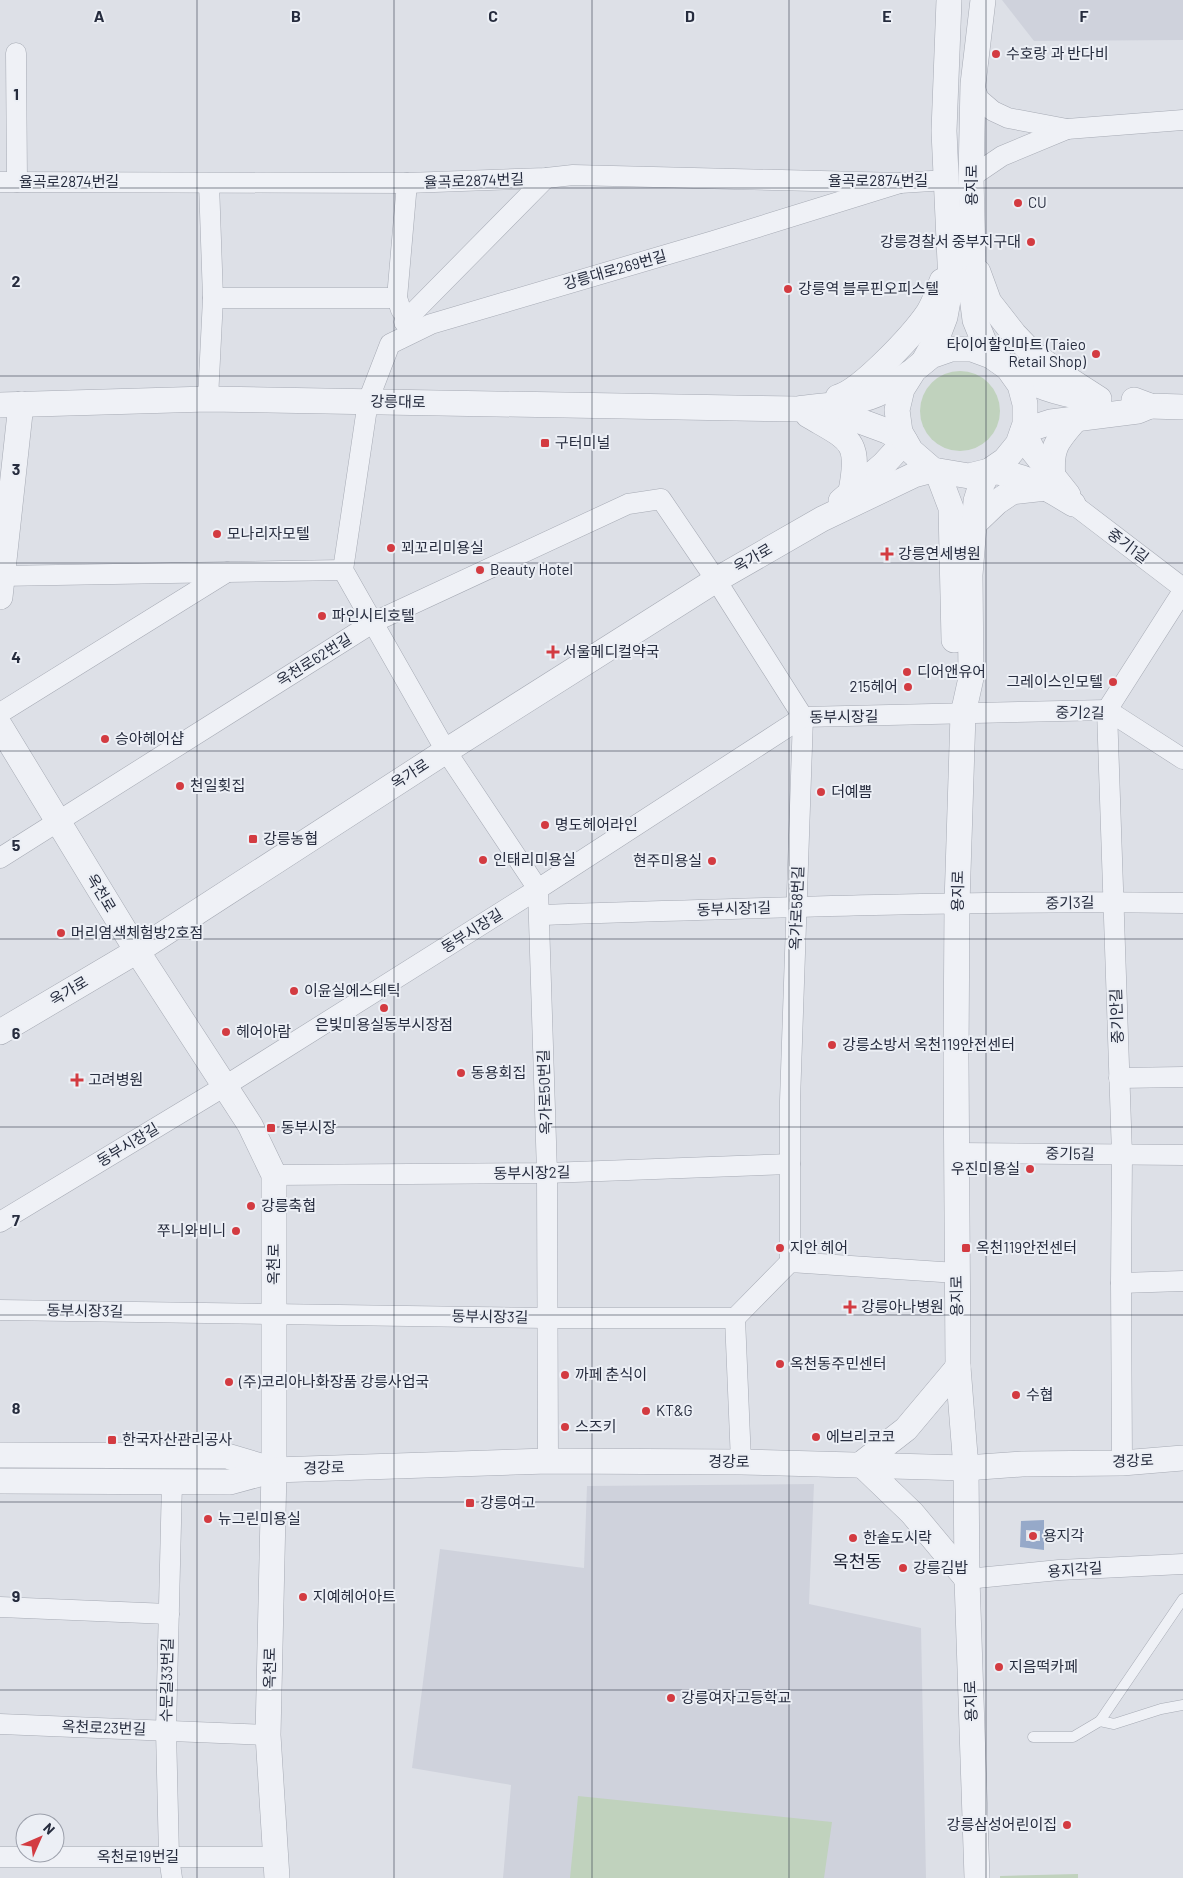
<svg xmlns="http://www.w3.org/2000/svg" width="1183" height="1878" font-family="Barlow,'Noto Sans KR',sans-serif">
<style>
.built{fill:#cfd2dc}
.green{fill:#c0d2bd}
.water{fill:#96a9c9;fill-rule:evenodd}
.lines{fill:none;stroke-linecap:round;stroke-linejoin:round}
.service-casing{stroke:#a6aab4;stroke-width:11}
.minor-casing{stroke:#a6aab4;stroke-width:21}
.tertiary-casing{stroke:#a6aab4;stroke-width:26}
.service{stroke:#eff1f6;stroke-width:10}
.minor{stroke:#eff1f6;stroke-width:20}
.tertiary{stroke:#eff1f6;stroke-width:25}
.grid{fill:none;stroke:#262c3e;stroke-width:1;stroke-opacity:0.55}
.poi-dot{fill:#d33b41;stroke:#eceff5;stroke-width:2}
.labels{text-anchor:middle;stroke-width:4;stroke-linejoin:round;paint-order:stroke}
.poi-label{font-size:15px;fill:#262c3e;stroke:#eceff5;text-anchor:start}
.street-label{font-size:15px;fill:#262c3e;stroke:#eceff5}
.quarter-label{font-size:18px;fill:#181d2f;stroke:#eceff5}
.grid-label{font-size:16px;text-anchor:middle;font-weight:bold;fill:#262c3e;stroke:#eceff5;stroke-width:4;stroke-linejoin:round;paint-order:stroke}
</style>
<rect width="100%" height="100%" fill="#dde0e7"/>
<!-- built -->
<g class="built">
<path d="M1002 0H1183V40L1034 41Z"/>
<path d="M814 1484 809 1604 921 1628 926 1878H503L511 1785 412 1768 440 1549 584 1568 587 1486Z"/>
</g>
<!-- green -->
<g class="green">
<circle cx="960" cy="411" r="40"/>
<path d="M578 1796 832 1822 824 1878H570Z"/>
<path d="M1078 1874V1878H1000V1876Z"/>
</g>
<!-- water -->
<path class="water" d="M1044 1520V1550L1020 1547 1021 1521ZM1026 1530 1040 1531V1541H1026Z"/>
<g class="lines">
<defs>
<g id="service">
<path d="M1100 1721 1114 1724 1161 1709 1183 1705"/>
<path d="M1033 1737H1073L1100 1721 1183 1599"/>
</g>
<g id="minor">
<path d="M16 53 17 182"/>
<path d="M973 84 979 99 993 111 1008 118 1067 129 1183 120"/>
<path d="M971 177 1002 156 1067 129"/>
<path d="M0 182 407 183 546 178 573 175 900 183 947 180"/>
<path d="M213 298H397"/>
<path d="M401 310 397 298 407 183"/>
<path d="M404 322 546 178"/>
<path d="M208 399 213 298 209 183"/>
<path d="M1073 504 1183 588"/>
<path d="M0 576 343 570"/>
<path d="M0 713 227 572"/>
<path d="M0 858 374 622 628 504 661 499 716 580 803 717 790 1101V1262"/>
<path d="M540 915C754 908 969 900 1183 903"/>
<path d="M1119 1078 1183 1077"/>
<path d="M957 1153 1183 1155"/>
<path d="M274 1175 547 1173 790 1164"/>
<path d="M0 1222 225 1086 538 889 803 717 1107 710 1183 759"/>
<path d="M1121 1283 1183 1281"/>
<path d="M0 1310 548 1318H735L790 1262 957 1273"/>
<path d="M735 1318 741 1462"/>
<path d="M548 1461 547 1173 538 889 446 751 343 570 368 401 390 344 431 324 713 241 900 183"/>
<path d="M1122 1463 1121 1283 1122 1155 1107 710 1183 591"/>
<path d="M967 1579 1059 1570 1183 1564"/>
<path d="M0 1607 169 1614"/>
<path d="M0 1724 268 1735"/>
<path d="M0 1857H275"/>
<path d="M172 1878 169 1857 166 1730 172 1482"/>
</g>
<g id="tertiary">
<path d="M983 0 973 84 971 177 973 259 971 289 975 320 984 342 1000 361"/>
<path d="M978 272 989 302 1014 334 1032 353 1068 379 1099 399"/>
<path d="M924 361 937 338 945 317 951 284 944 131 949 0"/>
<path d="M1008 368C1032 386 1058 393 1087 398"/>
<path d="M838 397C861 391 913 335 928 313 934 304 938 291 942 281"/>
<path d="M1134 400 1150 406 1183 407"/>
<path d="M0 405 208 399 797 409C824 405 857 405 882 392 892 387 902 379 911 372"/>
<path d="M821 413 849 417 887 431 905 441 884 464 841 501"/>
<path d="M808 415C850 440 861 439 851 491"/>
<path d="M937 471 951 508 954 640"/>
<path d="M1053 478C1050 447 1057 441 1076 419"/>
<path d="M1068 495 1033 451 1023 431 1051 422 1138 411 1150 406"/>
<path d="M975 523 997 502 1012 492 1046 488"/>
<path d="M0 597 21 404"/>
<path d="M0 726 137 951 250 1125 274 1175V1470L268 1735 277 1878"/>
<path d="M0 1032 137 951 446 751 716 580 822 519 914 475 933 470 969 476 989 471 1005 460 1018 444 1025 424V404L1020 385 1008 368 991 356 972 349H951L931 356 914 370 902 389 897 410 900 432 911 451 933 470"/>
<path d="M958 1367 906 1429 861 1464 912 1513 967 1579"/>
<path d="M0 1455 227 1456 274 1470"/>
<path d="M0 1481 230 1482 274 1470 548 1461 741 1462 966 1468 1022 1464 1122 1463 1183 1458"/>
<path d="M977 1878 967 1579 966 1468 958 1367 956 1058 957 904 963 714 971 678 970 575 976 501 980 488 989 471C1023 474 1044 486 1073 504"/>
</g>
</defs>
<!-- service casing -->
<use href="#service" class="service-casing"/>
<!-- minor casing -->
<use href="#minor" class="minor-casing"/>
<!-- tertiary casing -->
<use href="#tertiary" class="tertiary-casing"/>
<!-- service -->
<use href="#service" class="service"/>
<!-- minor -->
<use href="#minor" class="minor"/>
<!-- tertiary -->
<use href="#tertiary" class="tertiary"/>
</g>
<!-- grid -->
<path class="grid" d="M197 0V1878M394 0V1878M592 0V1878M789 0V1878M986 0V1878M0 188H1183M0 376H1183M0 563H1183M0 751H1183M0 939H1183M0 1127H1183M0 1315H1183M0 1502H1183M0 1690H1183"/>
<!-- markers -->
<g class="poi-dot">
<circle cx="996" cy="54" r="5"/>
<circle cx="1018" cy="203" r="5"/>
<circle cx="1031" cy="242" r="5"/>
<circle cx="788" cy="289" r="5"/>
<circle cx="1096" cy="354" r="5"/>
<rect x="540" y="438" width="10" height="10" rx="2.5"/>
<circle cx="217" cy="534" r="5"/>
<circle cx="391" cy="548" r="5"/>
<path d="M884.5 546.5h5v5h5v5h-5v5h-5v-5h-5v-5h5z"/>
<circle cx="480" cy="570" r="5"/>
<circle cx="322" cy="616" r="5"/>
<path d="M550.5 644.5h5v5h5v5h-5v5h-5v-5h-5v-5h5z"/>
<circle cx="907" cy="672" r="5"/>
<circle cx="1113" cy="682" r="5"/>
<circle cx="908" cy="687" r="5"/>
<circle cx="105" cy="739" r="5"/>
<circle cx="180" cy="786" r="5"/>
<circle cx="821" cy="792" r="5"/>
<circle cx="545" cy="825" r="5"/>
<rect x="248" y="834" width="10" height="10" rx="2.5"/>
<circle cx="483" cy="860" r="5"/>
<circle cx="712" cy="861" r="5"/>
<circle cx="61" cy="933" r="5"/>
<circle cx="294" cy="991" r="5"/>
<circle cx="384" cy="1008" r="5"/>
<circle cx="226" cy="1032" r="5"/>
<circle cx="832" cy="1045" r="5"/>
<circle cx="461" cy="1073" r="5"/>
<path d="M74.5 1072.5h5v5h5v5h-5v5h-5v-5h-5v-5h5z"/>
<rect x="266" y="1123" width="10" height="10" rx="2.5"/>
<circle cx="1030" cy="1169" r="5"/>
<circle cx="251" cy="1206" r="5"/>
<circle cx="236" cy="1231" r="5"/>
<circle cx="780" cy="1248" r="5"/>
<rect x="961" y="1243" width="10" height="10" rx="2.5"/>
<path d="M847.5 1299.5h5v5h5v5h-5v5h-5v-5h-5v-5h5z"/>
<circle cx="780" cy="1364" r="5"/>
<circle cx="565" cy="1375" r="5"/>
<circle cx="229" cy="1382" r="5"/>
<circle cx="1016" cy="1395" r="5"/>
<circle cx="646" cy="1411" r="5"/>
<circle cx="565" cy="1427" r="5"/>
<circle cx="816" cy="1437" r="5"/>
<rect x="107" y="1435" width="10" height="10" rx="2.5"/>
<rect x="465" y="1498" width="10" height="10" rx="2.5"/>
<circle cx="208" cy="1519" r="5"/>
<circle cx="1033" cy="1536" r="5"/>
<circle cx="853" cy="1538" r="5"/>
<circle cx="903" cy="1568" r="5"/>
<circle cx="303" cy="1597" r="5"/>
<circle cx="999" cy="1667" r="5"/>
<circle cx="671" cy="1698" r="5"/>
<circle cx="1067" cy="1825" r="5"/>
</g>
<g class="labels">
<!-- poi labels -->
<g class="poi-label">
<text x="1006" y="59">수호랑 과 반다비</text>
<text x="1028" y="208">CU</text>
<text x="1021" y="247" text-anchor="end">강릉경찰서 중부지구대</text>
<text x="798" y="294">강릉역 블루핀오피스텔</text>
<text x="1086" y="350" text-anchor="end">타이어할인마트 (Taieo<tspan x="1086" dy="17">Retail Shop)</tspan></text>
<text x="555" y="448">구터미널</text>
<text x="227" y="539">모나리자모텔</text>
<text x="401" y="553">꾀꼬리미용실</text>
<text x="898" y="559">강릉연세병원</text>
<text x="490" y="575">Beauty Hotel</text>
<text x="332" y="621">파인시티호텔</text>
<text x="563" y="657">서울메디컬약국</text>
<text x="917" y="677">디어앤유어</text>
<text x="1103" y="687" text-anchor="end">그레이스인모텔</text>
<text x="898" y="692" text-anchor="end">215헤어</text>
<text x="115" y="744">승아헤어샵</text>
<text x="190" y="791">천일횟집</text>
<text x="831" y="797">더예쁨</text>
<text x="555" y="830">명도헤어라인</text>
<text x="263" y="844">강릉농협</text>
<text x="493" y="865">인태리미용실</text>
<text x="702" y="866" text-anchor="end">현주미용실</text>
<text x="71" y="938">머리염색체험방2호점</text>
<text x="304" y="996">이윤실에스테틱</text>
<text x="384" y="1030" text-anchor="middle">은빛미용실동부시장점</text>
<text x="236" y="1037">헤어아람</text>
<text x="842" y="1050">강릉소방서 옥천119안전센터</text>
<text x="471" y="1078">동용회집</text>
<text x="88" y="1085">고려병원</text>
<text x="281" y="1133">동부시장</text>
<text x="1020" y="1174" text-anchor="end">우진미용실</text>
<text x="261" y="1211">강릉축협</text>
<text x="226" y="1236" text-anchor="end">쭈니와비니</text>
<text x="790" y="1253">지안 헤어</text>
<text x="976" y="1253">옥천119안전센터</text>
<text x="861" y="1312">강릉아나병원</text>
<text x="790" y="1369">옥천동주민센터</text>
<text x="575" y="1380">까페 춘식이</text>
<text x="239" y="1387">(주)코리아나화장품 강릉사업국</text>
<text x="1026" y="1400">수협</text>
<text x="656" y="1416">KT&amp;G</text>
<text x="575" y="1432">스즈키</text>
<text x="826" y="1442">에브리코코</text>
<text x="122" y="1445">한국자산관리공사</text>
<text x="480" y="1508">강릉여고</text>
<text x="218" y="1524">뉴그린미용실</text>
<text x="1043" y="1541">용지각</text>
<text x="863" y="1543">한솥도시락</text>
<text x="913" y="1573">강릉김밥</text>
<text x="313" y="1602">지예헤어아트</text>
<text x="1009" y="1672">지음떡카페</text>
<text x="681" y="1703">강릉여자고등학교</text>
<text x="1057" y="1830" text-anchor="end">강릉삼성어린이집</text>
</g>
<!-- street labels -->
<g class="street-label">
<text transform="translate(474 181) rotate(-2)" y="5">율곡로2874번길</text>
<text x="878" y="186">율곡로2874번길</text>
<text x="69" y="187">율곡로2874번길</text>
<text transform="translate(972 185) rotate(-90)" y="5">용지로</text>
<text transform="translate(615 270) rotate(-16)" y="5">강릉대로269번길</text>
<text transform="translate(398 402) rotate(1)" y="5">강릉대로</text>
<text transform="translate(1128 546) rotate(37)" y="5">중기1길</text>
<text transform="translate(753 558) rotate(-30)" y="5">옥가로</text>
<text transform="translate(314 660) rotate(-32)" y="5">옥천로62번길</text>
<text transform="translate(1080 713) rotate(1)" y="5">중기2길</text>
<text transform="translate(844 717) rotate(-1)" y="5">동부시장길</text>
<text transform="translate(410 774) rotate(-33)" y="5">옥가로</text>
<text transform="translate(958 891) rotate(-89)" y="5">용지로</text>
<text transform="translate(101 893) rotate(59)" y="5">옥천로</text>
<text transform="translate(1070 903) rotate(-1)" y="5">중기3길</text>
<text transform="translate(797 908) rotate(-88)" y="5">옥가로58번길</text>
<text transform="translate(734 909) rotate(-2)" y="5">동부시장1길</text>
<text transform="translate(472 931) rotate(-32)" y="5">동부시장길</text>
<text transform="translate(69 991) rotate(-31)" y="5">옥가로</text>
<text transform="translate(1117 1016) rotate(-92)" y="5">중기안길</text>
<text transform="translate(545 1092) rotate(-92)" y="5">옥가로50번길</text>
<text transform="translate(128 1145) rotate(-31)" y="5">동부시장길</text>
<text transform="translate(1070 1154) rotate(1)" y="5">중기5길</text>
<text transform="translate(532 1173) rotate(-1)" y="5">동부시장2길</text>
<text transform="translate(274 1264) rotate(-90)" y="5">옥천로</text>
<text transform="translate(957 1296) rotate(-91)" y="5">용지로</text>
<text transform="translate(85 1311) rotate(1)" y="5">동부시장3길</text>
<text transform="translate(490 1317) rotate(1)" y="5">동부시장3길</text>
<text transform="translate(1133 1461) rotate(-3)" y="5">경강로</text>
<text x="729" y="1467">경강로</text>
<text transform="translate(324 1468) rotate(-2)" y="5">경강로</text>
<text transform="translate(1075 1570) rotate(-4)" y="5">용지각길</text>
<text transform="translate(270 1668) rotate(-89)" y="5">옥천로</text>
<text transform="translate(167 1680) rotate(-89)" y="5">수문길33번길</text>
<text transform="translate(971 1701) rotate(-92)" y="5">용지로</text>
<text transform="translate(104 1728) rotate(2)" y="5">옥천로23번길</text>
<text x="138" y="1862">옥천로19번길</text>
</g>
<!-- quarter labels -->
<g class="quarter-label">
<text x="857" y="1568">옥천동</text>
</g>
</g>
<g class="grid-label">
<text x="99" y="22">A</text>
<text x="296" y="22">B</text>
<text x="493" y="22">C</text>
<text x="690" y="22">D</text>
<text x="887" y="22">E</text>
<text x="1084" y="22">F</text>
<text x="16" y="100">1</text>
<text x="16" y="287">2</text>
<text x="16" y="475">3</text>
<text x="16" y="663">4</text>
<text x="16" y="851">5</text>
<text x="16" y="1039">6</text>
<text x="16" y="1226">7</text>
<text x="16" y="1414">8</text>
<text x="16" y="1602">9</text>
</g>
<!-- north arrow -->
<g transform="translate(40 1838) rotate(45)"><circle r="24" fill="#eceff5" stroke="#9da1ac"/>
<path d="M0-4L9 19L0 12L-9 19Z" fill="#d33b41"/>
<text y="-8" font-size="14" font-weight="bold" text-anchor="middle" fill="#262c3e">N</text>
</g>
</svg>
